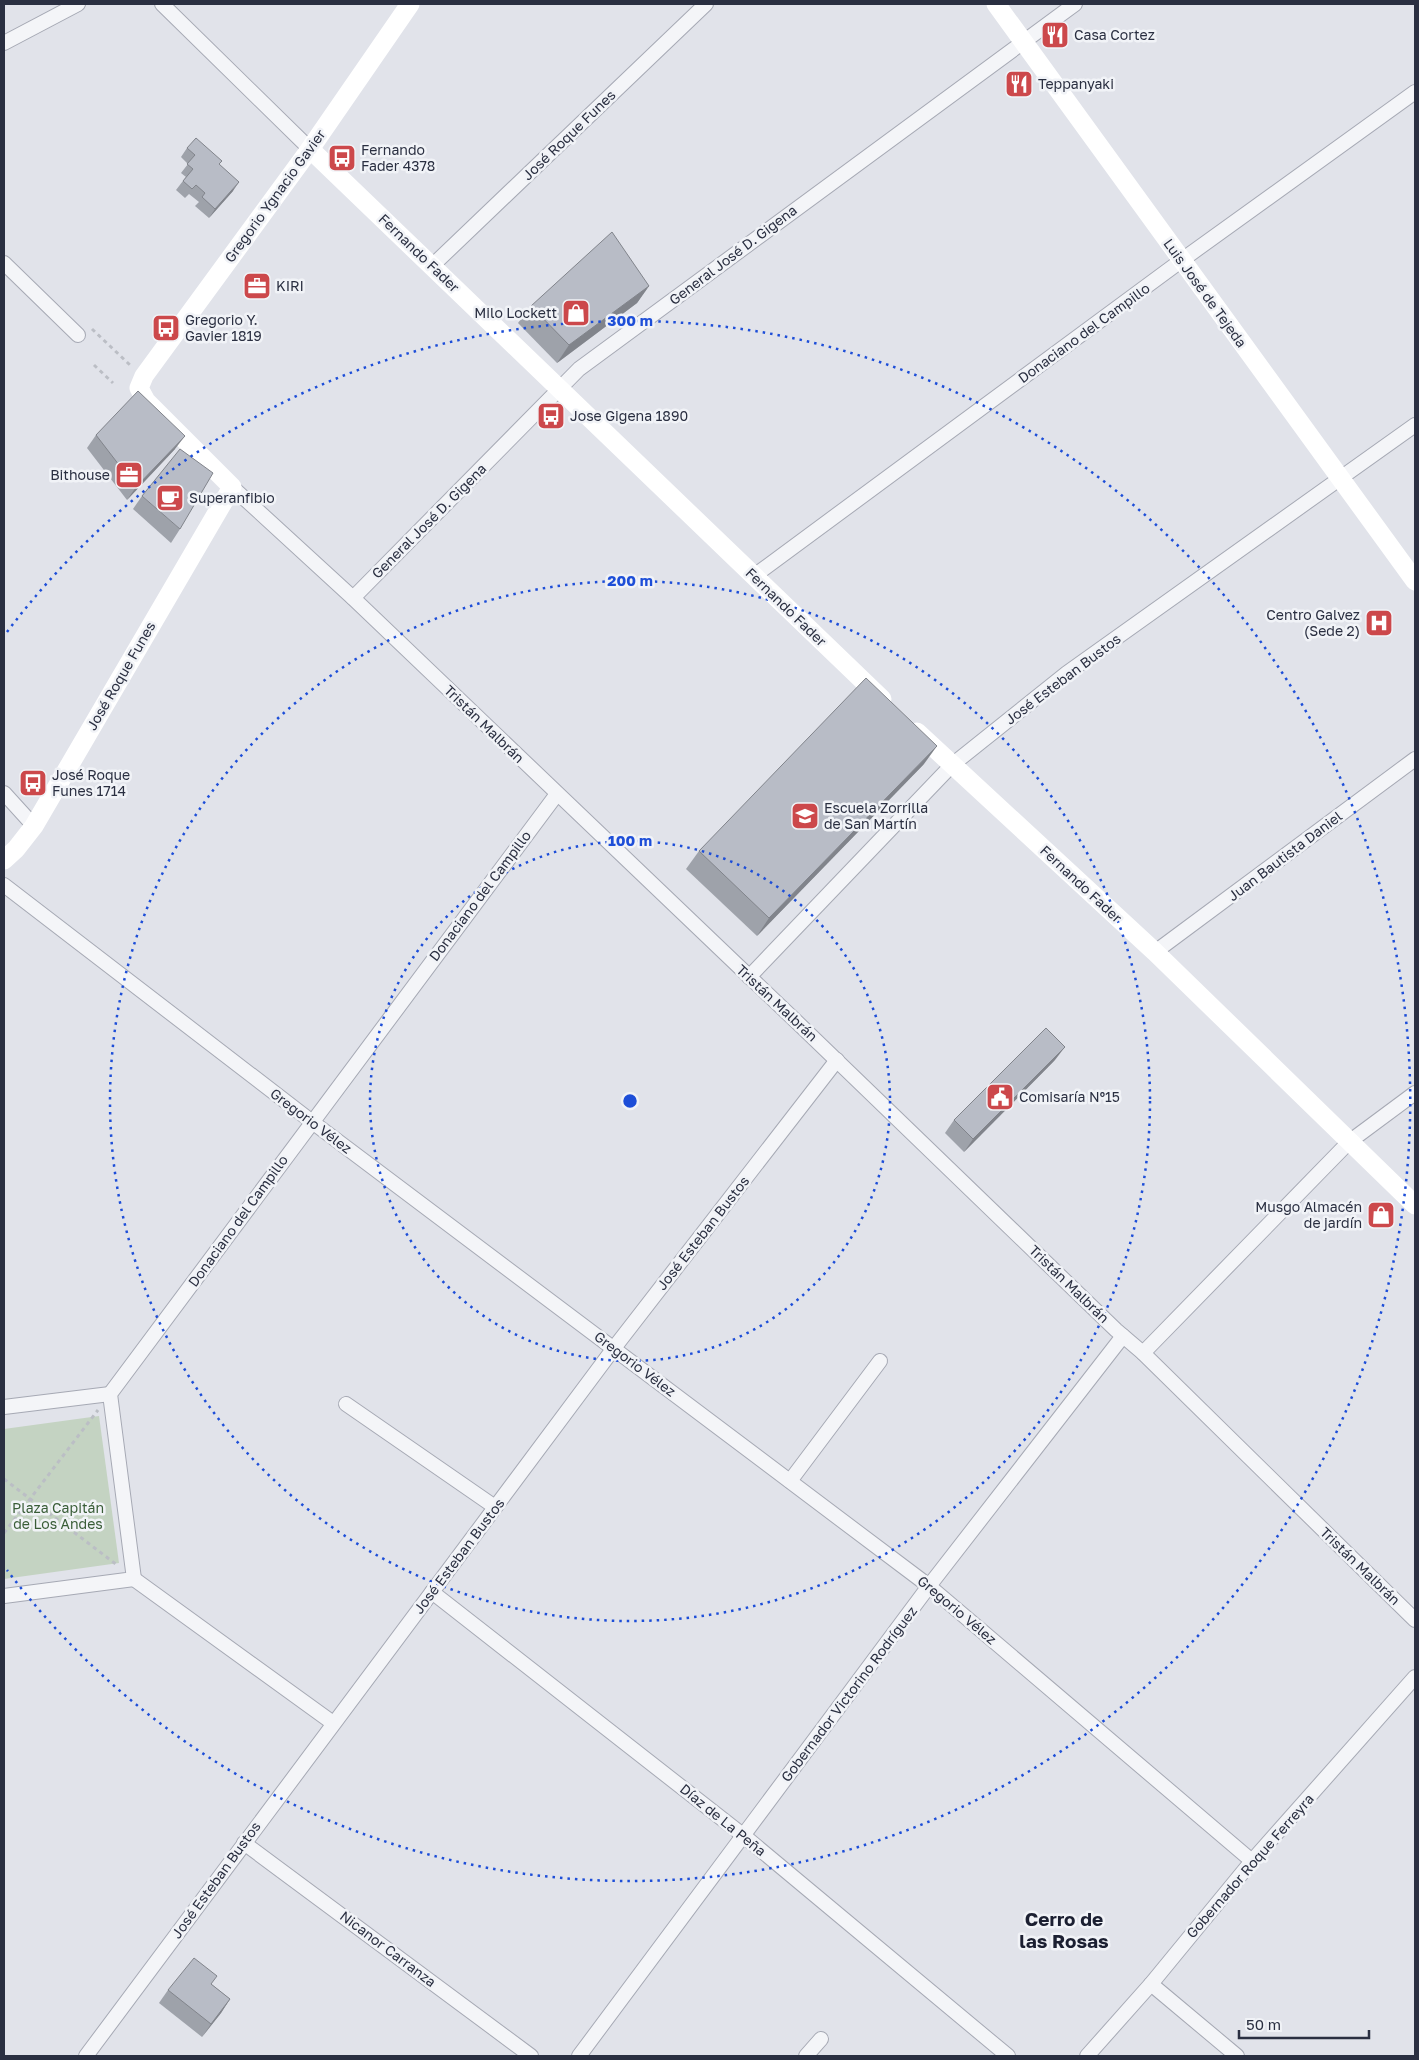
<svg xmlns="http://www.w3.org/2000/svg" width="1419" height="2060" font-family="'Golos Text',sans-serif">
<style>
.green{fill:#c4d3c2}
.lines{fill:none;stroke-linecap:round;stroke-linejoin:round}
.minor-casing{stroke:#a6a9b4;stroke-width:16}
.path{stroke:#bbbec5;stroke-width:3;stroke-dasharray:4 4;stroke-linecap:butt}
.minor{stroke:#f4f5f8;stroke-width:14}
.secondary{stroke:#fff;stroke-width:19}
.wall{fill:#9ea2aa}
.shaded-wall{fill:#81848b}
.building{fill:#b8bcc6;stroke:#81848b}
.ring{fill:none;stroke:#1d4ed8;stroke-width:2.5;stroke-dasharray:2.5 5}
.labels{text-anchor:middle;stroke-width:5;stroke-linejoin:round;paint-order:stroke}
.poi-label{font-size:14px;fill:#2a2f41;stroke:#f1f3f7;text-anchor:start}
.street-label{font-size:14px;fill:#2a2f41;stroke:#f1f3f7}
.park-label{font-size:14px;fill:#395d37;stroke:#f1f3f7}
.district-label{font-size:19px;font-weight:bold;fill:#1c2032;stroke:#f1f3f7}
.centre{fill:#1d4ed8;stroke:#f1f3f7;stroke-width:2.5}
.ring-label{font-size:15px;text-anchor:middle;font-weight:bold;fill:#1d4ed8;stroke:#f1f3f7;stroke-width:5;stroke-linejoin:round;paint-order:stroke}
</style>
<rect width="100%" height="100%" fill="#e1e3ea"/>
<!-- green -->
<path class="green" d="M99 1416 119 1563 4 1579V1429Z"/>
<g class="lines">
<defs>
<g id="minor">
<path d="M162 4 310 149"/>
<path d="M4 43 78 4"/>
<path d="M4 263 78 335"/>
<path d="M432 266 706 4"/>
<path d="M232 487 353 598 801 1026 1116 1330 1143 1353 1415 1620"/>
<path d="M754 576 1182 260 1415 92"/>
<path d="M353 598 579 369 1075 4"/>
<path d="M4 793 34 826"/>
<path d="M4 885 311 1121 929 1586 1252 1861"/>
<path d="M1155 952 1415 759"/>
<path d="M749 977 952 765 1067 673 1415 425"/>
<path d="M1143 1353 1349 1142 1415 1093"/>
<path d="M346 1404 495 1507"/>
<path d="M4 1407 110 1394"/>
<path d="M790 1481 880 1361"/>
<path d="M134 1579 333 1723"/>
<path d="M432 1592 744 1836 1008 2056"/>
<path d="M4 1596 134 1579 110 1394 557 794"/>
<path d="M244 1843 531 2056"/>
<path d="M1151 1984 1237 2056"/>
<path d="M86 2056 614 1348 837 1060"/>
<path d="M579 2056 929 1586 1123 1336"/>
<path d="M806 2056 821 2039"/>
<path d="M1087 2056 1151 1984 1252 1861 1415 1677"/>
</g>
</defs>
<!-- minor casing -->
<use href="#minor" class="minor-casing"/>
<!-- path -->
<g class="path">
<path d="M92 329 130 365"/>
<path d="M94 365 113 383"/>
<path d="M4 1479 117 1565"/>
<path d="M4 1533 98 1410"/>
</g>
<!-- minor -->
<use href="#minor" class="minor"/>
<!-- secondary -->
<g class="secondary">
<path d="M996 4 1415 581"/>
<path d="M310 149 882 699"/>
<path d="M917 732 1155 952 1415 1205"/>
<path d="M4 860 16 849 34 826 232 487 146 401 139 388 144 376 310 149 410 4"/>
</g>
</g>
<!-- wall -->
<g class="wall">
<path d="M187 148 222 161 219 164 233 191 209 218 195 206 199 202 189 194 185 198 176 190 186 177 181 173 188 164 181 157Z"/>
<path d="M649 286 637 303 557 363 518 323 531 306Z"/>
<path d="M96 435 175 449 127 500 87 448Z"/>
<path d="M142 496 180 529 171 543 133 509Z"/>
<path d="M924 764 757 936 686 869 699 851Z"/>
<path d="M1055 1060 964 1152 945 1133 954 1120Z"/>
<path d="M211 1984 230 1999 221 2013 202 2037 159 2003 168 1990Z"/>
</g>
<!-- shaded-wall -->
<g class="shaded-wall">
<path d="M239 182 233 191 209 218 215 209Z"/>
<path d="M649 286 637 303 557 363 569 345Z"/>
<path d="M185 436 175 449 127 500 136 487Z"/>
<path d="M937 746 924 764 757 936 769 918Z"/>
<path d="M1065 1047 1055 1060 964 1152 973 1139Z"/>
<path d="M230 1999 221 2013 202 2037 211 2024Z"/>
</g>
<!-- building -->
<g class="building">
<path d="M196 138 222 161 219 164 239 182 215 209 202 197 205 193 196 185 192 189 183 181 193 169 187 164 195 155 187 148Z"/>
<path d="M612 232 649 286 569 345 531 306Z"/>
<path d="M138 391 185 436 136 487 96 435Z"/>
<path d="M180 449 213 473 180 529 142 496Z"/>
<path d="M866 678 937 746 769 918 699 851Z"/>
<path d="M1046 1028 1065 1047 973 1139 954 1120Z"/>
<path d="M194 1958 217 1976 211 1984 230 1999 211 2024 168 1990Z"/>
</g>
<!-- distance rings -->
<g class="ring">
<circle cx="630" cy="1101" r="260"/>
<circle cx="630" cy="1101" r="520"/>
<path d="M7 632A780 780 0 1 1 7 1570"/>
</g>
<!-- icons -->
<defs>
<symbol id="restaurant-square" viewBox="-11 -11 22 22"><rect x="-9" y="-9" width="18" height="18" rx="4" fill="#cc484b" stroke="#f1f3f7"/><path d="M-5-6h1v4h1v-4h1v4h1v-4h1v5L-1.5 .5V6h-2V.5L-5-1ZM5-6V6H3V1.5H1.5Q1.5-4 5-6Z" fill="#fff"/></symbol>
<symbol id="bus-square" viewBox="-11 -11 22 22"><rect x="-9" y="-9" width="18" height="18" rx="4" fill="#cc484b" stroke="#f1f3f7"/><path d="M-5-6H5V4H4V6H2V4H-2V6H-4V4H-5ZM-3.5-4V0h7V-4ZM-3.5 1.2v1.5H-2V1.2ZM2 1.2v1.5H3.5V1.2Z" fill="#fff"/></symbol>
<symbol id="office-square" viewBox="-11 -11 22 22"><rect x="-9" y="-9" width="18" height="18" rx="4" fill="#cc484b" stroke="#f1f3f7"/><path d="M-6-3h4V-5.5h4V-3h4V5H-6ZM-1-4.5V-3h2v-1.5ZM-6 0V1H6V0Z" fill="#fff"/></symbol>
<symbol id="shop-square" viewBox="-11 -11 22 22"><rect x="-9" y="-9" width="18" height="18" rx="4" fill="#cc484b" stroke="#f1f3f7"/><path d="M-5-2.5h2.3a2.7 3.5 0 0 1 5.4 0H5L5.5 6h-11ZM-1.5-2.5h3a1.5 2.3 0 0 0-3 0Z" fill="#fff"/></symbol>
<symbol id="cafe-square" viewBox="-11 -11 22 22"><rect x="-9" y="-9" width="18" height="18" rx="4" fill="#cc484b" stroke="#f1f3f7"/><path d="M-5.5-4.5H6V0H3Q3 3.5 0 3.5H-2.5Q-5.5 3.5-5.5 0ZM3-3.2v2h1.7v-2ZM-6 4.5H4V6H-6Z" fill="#fff"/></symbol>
<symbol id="hospital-square" viewBox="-11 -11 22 22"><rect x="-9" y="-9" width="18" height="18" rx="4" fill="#cc484b" stroke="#f1f3f7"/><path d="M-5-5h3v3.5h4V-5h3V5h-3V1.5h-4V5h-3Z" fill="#fff"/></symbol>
<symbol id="school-square" viewBox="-11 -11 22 22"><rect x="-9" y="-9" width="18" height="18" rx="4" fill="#cc484b" stroke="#f1f3f7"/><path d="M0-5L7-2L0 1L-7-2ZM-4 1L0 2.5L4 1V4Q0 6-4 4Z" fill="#fff"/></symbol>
<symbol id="civic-square" viewBox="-11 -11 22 22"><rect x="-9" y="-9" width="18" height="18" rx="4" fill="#cc484b" stroke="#f1f3f7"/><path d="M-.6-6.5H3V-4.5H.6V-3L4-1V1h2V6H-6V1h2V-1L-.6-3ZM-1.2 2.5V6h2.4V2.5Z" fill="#fff"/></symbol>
</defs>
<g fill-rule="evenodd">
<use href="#restaurant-square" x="1039" y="19" width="32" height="32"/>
<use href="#restaurant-square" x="1003" y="68" width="32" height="32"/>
<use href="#bus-square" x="326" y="142" width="32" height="32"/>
<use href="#office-square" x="241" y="270" width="32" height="32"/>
<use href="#shop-square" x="560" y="297" width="32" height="32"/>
<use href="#bus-square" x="150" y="312" width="32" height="32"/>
<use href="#bus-square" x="535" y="400" width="32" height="32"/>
<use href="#office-square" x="113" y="459" width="32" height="32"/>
<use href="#cafe-square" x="154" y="482" width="32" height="32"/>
<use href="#hospital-square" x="1363" y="607" width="32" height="32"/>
<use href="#bus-square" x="17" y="767" width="32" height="32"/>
<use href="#school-square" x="789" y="800" width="32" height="32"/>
<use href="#civic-square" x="984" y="1081" width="32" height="32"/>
<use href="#shop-square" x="1365" y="1199" width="32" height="32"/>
</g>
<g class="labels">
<!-- poi labels -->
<g class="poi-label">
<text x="1074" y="40">Casa Cortez</text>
<text x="1038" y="89">Teppanyaki</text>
<text x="361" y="155">Fernando<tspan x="361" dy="16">Fader 4378</tspan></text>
<text x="276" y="291">KIRI</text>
<text x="557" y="318" text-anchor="end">Milo Lockett</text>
<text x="185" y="325">Gregorio Y.<tspan x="185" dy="16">Gavier 1819</tspan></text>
<text x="570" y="421">Jose Gigena 1890</text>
<text x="110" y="480" text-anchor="end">Bithouse</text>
<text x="189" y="503">Superanfibio</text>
<text x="1360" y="620" text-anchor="end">Centro Galvez<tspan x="1360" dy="16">(Sede 2)</tspan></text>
<text x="52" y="780">José Roque<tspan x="52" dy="16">Funes 1714</tspan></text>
<text x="824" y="813">Escuela Zorrilla<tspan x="824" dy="16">de San Martín</tspan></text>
<text x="1019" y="1102">Comisaría Nº15</text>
<text x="1362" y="1212" text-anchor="end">Musgo Almacén<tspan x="1362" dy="16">de jardín</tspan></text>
</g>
<!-- street labels -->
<g class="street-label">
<text transform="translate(569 135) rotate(-44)" y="5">José Roque Funes</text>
<text transform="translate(275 196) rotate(-54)" y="5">Gregorio Ygnacio Gavier</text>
<text transform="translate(419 253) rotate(44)" y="5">Fernando Fader</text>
<text transform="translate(733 255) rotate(-37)" y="5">General José D. Gigena</text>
<text transform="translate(1205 293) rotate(54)" y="5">Luis José de Tejeda</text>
<text transform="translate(1084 333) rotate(-36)" y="5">Donaciano del Campillo</text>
<text transform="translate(429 521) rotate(-45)" y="5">General José D. Gigena</text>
<text transform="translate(786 607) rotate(44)" y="5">Fernando Fader</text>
<text transform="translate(121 676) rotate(-60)" y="5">José Roque Funes</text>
<text transform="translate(1063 679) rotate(-37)" y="5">José Esteban Bustos</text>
<text transform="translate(484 724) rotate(44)" y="5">Tristán Malbrán</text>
<text transform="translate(1285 856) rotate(-37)" y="5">Juan Bautista Daniel</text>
<text transform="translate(1081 884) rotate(43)" y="5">Fernando Fader</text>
<text transform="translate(480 896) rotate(-53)" y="5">Donaciano del Campillo</text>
<text transform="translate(777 1003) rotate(43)" y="5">Tristán Malbrán</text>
<text transform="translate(311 1121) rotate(37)" y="5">Gregorio Vélez</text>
<text transform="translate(238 1221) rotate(-54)" y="5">Donaciano del Campillo</text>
<text transform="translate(703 1233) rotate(-52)" y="5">José Esteban Bustos</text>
<text transform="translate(1069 1284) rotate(44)" y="5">Tristán Malbrán</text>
<text transform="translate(635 1364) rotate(37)" y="5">Gregorio Vélez</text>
<text transform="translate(459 1556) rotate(-53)" y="5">José Esteban Bustos</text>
<text transform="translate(1360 1566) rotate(44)" y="5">Tristán Malbrán</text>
<text transform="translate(957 1610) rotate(40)" y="5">Gregorio Vélez</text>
<text transform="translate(849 1694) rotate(-53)" y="5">Gobernador Victorino Rodríguez</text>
<text transform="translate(723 1820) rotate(39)" y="5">Díaz de La Peña</text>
<text transform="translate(1250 1866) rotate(-49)" y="5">Gobernador Roque Ferreyra</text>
<text transform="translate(216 1880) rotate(-54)" y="5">José Esteban Bustos</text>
<text transform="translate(388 1949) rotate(37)" y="5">Nicanor Carranza</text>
</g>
<!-- park labels -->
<g class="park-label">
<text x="58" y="1513">Plaza Capitán<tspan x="58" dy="16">de Los Andes</tspan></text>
</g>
<!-- district labels -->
<g class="district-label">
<text x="1064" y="1926">Cerro de<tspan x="1064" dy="22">las Rosas</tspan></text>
</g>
</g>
<circle cx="630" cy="1101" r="8" class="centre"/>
<g class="ring-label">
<text x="630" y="326">300 m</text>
<text x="630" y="586">200 m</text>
<text x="630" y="846">100 m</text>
</g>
<!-- border -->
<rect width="1419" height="2060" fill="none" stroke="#2a2f41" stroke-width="10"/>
<!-- scale -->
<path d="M1239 2030v8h130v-8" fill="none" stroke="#2a2f41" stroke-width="2.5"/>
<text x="1246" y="2030" font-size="15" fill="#2a2f41" stroke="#f1f3f7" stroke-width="4" paint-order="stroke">50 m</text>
</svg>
